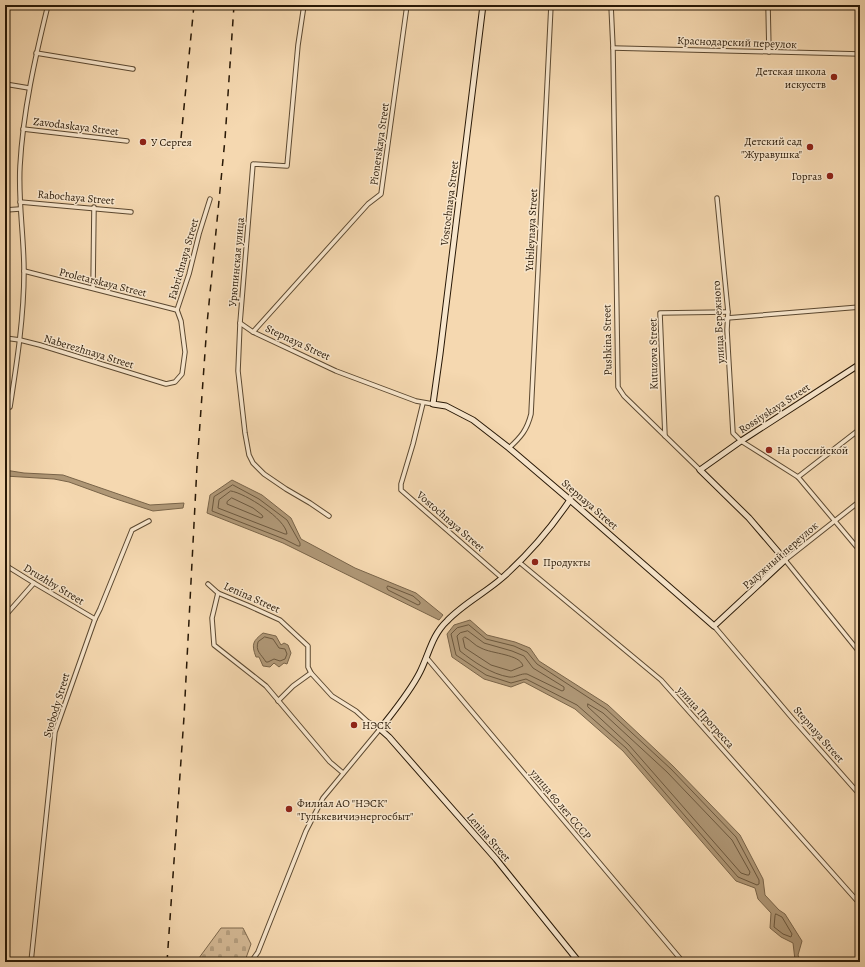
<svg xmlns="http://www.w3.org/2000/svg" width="865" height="967" font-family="Alegreya,serif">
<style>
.cemetery{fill:url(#cemetery-stones);stroke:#7d684c}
.water{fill:#af9776;stroke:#796449}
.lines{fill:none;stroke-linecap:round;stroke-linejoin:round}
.shore{stroke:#6c583e;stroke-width:1}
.street-casing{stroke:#5b4830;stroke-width:5.5}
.secondary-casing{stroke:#281806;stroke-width:7}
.street{stroke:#f8e6cc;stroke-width:3.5}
.secondary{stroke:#f8e6cc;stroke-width:5}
.rail{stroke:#281806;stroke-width:1.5;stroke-dasharray:7 7;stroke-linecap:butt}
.poi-dot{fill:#8f2418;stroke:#f8e6cc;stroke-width:1.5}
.labels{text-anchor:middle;stroke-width:3;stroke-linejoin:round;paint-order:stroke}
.street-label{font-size:11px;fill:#281806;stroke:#f8e6cc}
.poi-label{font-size:11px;fill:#281806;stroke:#f8e6cc;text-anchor:start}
</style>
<defs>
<pattern id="cemetery-stones" width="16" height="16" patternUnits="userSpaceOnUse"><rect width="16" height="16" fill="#d2b793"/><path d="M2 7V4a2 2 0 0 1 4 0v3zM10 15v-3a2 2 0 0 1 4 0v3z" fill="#b49d7d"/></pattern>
</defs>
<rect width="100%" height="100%" fill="#f5d8b0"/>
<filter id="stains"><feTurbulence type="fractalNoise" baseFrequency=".005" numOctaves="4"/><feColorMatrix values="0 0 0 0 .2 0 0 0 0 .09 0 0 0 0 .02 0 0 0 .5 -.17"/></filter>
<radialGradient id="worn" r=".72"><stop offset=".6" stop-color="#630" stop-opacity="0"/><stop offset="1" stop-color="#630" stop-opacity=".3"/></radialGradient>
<!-- cemetery -->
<path class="cemetery" d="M221 928H243L251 944 246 958 237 962H196Z"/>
<!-- water -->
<g class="water">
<path d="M5 470 24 473 63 475 150 505 184 503 183 508 153 511 113 498 69 482 54 479 5 476Z"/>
<path d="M232 480 262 495 291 518 301 539 355 568 416 593 443 615 439 620 283 543 207 513 210 495Z"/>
<path d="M470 620 487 635 515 642 530 648 539 661 608 705 673 766 740 835 763 879 765 895 779 910 785 914 802 941 798 955 801 962H796L795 960 793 943 781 937 770 928 771 913 758 899 755 888 736 881 623 751 575 709 524 682 511 687 484 679 452 657 447 634 454 625Z"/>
<path d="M263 633 276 636 281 645 284 643 288 645 291 653 287 664 284 663 279 667 274 663 270 667 263 666 259 657H256C251 644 253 641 263 633Z"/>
</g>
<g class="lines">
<!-- shore -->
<g class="shore">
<path d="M233 485 259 499 287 520 300 543V546H298L284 539 212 511 214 497Z"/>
<path d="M231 491C245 493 286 519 287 534H285L218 508 219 500Z"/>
<path d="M232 498 253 508 262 515 263 517 261 518 227 504V502Z"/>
<path d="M388 586 413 596 420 602V604L418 605 388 590 387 588Z"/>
<path d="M469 625 486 639 514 646 527 652 537 664 606 709 671 769 736 837 759 880V884L757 885 738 877 626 748 577 705 526 679 511 683 486 675 456 655 451 634 457 628Z"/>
<path d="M468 631 484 643 512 651 524 656 533 668 564 687V690L562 691 527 674C521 673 515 678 509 677 491 674 474 662 460 651L457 636 460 633Z"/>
<path d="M265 637 273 639 279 648 285 649 287 654 285 659 280 661 274 659 268 662H266C261 654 255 651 258 642Z"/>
<path d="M465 637C471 640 475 646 481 648 492 654 520 654 523 666L511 671 491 665 465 648 463 639Z"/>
<path d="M588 704 603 713 667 772 732 840 750 872 749 875H747L741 873 629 745 588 707Z"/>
<path d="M776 914 782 917 792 934 791 937 783 934 774 927 775 916Z"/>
</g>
<defs>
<g id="street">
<path d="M304 5 298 45 287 166 253 164 240 323 238 371 245 433 249 455 253 463 264 474 286 489 310 503 329 516"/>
<path d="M611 5 613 48 618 387 624 396 700 470"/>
<path d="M768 5 769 52"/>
<path d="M613 48 860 54"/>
<path d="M36 53 133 69"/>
<path d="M5 84 29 88"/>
<path d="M23 129 127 141"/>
<path d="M717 198 728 312 727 330 733 433 741 441 798 477 860 551"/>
<path d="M20 202 131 212"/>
<path d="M5 210 20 209"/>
<path d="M24 271 177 310"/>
<path d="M93 288 94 207"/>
<path d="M727 318 860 307"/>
<path d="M240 323 253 332 336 371 416 401 433 404"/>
<path d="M253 332 368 204 381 194 407 5"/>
<path d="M5 338 20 340 40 345 166 384 175 382 182 374 185 352 181 321 177 310 189 274 199 234 210 199"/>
<path d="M423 403 413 444 401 484V490L502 578"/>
<path d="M10 407C17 362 24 317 24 271 24 236 18 201 20 166 23 111 35 58 48 5"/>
<path d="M665 436 660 313 728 312"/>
<path d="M509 448C521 437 527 430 531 414L551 5"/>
<path d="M798 477 860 429"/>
<path d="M860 501 785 560 860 653"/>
<path d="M519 562 661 680 860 904"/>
<path d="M5 565 34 583 95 619"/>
<path d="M208 584 218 593 247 605 280 620 308 646V667L311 673 332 696 356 711 368 722 380 729 323 798 306 831 258 952 251 962"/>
<path d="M218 593 212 618 214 645 266 686 330 762 343 773"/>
<path d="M5 616 34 583"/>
<path d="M714 626 792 718 860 795"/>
<path d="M426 657 683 962"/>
<path d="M278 701 293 686 311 673"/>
<path d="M31 962 55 732 95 619 100 609 132 530 149 521"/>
</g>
<g id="secondary">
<path d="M483 5 440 354 433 404 446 406 473 420 509 448 570 500 714 626 785 560 749 518 700 470 741 441 860 364"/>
<path d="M570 500C551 528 528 555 502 578 485 593 463 604 447 621 432 635 429 654 420 672 410 692 394 711 380 729L389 737 496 859 579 962"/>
</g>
</defs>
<!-- street casing -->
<use href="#street" class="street-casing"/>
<!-- secondary casing -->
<use href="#secondary" class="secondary-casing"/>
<!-- street -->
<use href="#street" class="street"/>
<!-- secondary -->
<use href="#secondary" class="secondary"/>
<!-- rail -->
<g class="rail">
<path d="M181 138 194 5"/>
<path d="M167 962 184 717 197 466 207 324 225 139 234 5"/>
</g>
</g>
<!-- markers -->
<g class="poi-dot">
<circle cx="834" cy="77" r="4"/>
<circle cx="143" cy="142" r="4"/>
<circle cx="810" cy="147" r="4"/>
<circle cx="830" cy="176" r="4"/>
<circle cx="769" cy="450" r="4"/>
<circle cx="535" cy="562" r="4"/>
<circle cx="354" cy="725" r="4"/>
<circle cx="289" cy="809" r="4"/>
</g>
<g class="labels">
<!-- street labels -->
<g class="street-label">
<text transform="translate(737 42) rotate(2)" y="4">Краснодарский переулок</text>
<text transform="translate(76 126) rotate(7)" y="4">Zavodaskaya Street</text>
<text transform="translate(379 144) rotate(-82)" y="4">Pionerskaya Street</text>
<text transform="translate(76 197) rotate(5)" y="4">Rabochaya Street</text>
<text transform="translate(449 203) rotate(-83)" y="4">Vostochnaya Street</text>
<text transform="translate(531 230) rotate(-87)" y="4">Yubileynaya Street</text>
<text transform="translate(183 259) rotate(-74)" y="4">Fabrichnaya Street</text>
<text transform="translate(236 262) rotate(-85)" y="4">Урюпинская улица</text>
<text transform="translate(103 282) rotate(14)" y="4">Proletarskaya Street</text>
<text transform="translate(718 322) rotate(-93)" y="4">улица Бережного</text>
<text transform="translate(607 340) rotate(-91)" y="4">Pushkina Street</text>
<text transform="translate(298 342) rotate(25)" y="4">Stepnaya Street</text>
<text transform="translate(89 351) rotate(17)" y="4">Naberezhnaya Street</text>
<text transform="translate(653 354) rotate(-91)" y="4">Kutuzova Street</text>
<text transform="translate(774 408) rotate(-33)" y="4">Rossiyskaya Street</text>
<text transform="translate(590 504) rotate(41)" y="4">Stepnaya Street</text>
<text transform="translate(451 521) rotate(41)" y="4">Vostochnaya Street</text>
<text transform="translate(780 555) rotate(-41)" y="4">Радужный переулок</text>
<text transform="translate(54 584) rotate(31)" y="4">Druzhby Street</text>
<text transform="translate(252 597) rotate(24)" y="4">Lenina Street</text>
<text transform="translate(56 705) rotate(-73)" y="4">Svobody Street</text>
<text transform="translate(706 717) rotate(48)" y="4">улица Прогресса</text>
<text transform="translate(819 734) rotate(49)" y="4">Stepnaya Street</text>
<text transform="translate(561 804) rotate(50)" y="4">улица 60 лет СССР</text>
<text transform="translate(489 837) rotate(49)" y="4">Lenina Street</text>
</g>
<!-- poi labels -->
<g class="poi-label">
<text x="826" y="75" text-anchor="end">Детская школа<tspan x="826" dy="13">искусств</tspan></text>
<text x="802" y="145" text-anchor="end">Детский сад<tspan x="802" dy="13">"Журавушка"</tspan></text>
<text x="151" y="146">У Сергея</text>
<text x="822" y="180" text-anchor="end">Горгаз</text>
<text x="777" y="454">На российской</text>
<text x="543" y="566">Продукты</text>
<text x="362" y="729">НЭСК</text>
<text x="297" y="807">Филиал АО "НЭСК"<tspan x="297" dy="13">"Гулькевичиэнергосбыт"</tspan></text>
</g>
</g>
<!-- margin -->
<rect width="865" height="967" fill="none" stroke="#f5d8b0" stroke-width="20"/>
<rect x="6" y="6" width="853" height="955" fill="none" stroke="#281806" stroke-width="2"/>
<rect x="10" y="10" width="845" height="947" fill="none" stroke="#281806"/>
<rect width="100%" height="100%" filter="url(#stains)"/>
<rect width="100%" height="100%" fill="url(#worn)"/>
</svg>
